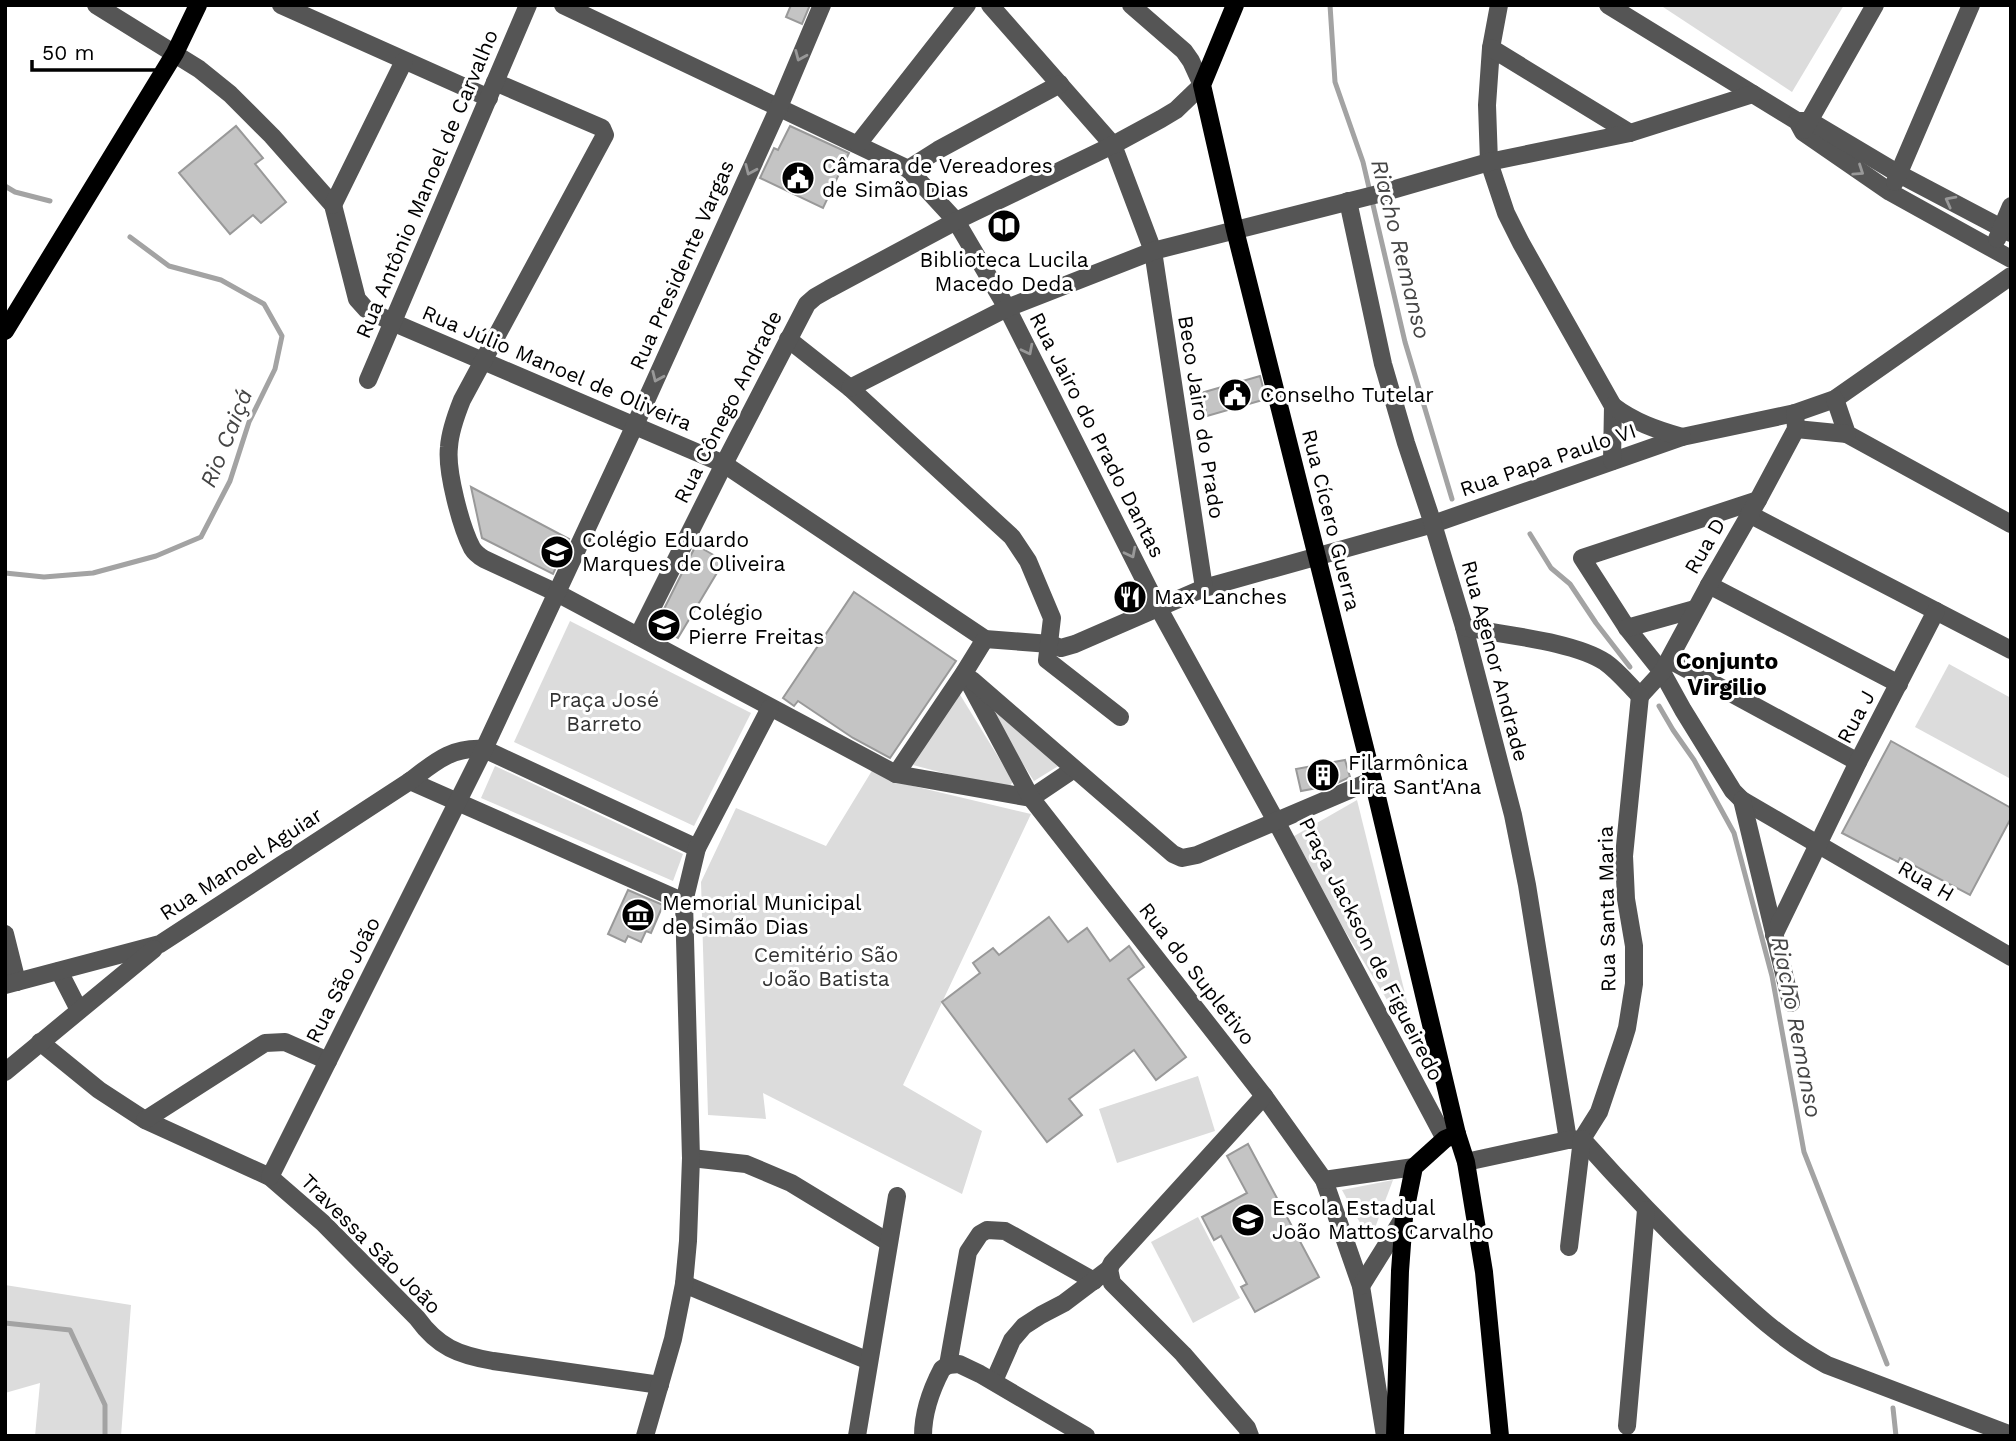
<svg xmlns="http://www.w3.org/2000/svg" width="2016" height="1441" font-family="'Work Sans',sans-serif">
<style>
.green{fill:#dcdcdc}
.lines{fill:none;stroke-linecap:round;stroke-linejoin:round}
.stream{stroke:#a3a3a3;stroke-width:5}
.building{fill:#c4c4c4;stroke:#999;stroke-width:2}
.minor{stroke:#555;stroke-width:18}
.major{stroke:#000;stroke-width:18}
.oneway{stroke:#999}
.labels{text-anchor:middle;stroke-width:6;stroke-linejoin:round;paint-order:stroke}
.poi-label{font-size:21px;fill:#000;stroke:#fff;text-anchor:start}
.street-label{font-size:21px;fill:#000;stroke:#fff}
.park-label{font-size:21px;fill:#333;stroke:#fff}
.water-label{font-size:23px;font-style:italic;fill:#444;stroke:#fff}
.neighbourhood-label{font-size:23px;font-weight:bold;fill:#000;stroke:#fff}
</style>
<rect width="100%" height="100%" fill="#fff"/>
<!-- green -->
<g class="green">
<path d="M1660 5H1844L1792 92Z"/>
<path d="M570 621 751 713 694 826 514 742Z"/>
<path d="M1949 664 2011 698V774L2009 778 1915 727Z"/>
<path d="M959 693 1013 781 1008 790 913 765Z"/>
<path d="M999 708 1060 765 1034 781 992 716Z"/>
<path d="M495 766 683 854 673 881 481 798Z"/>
<path d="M873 769 892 781 1031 814 903 1085 982 1131 962 1194 763 1093 766 1119 708 1115 701 882 736 808 826 846Z"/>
<path d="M1357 800 1420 1054 1289 839Z"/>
<path d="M1198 1076 1215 1131 1117 1163 1099 1109Z"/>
<path d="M1393 1180 1370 1241 1342 1190Z"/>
<path d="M1198 1217 1240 1298 1193 1323 1151 1242Z"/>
<path d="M5 1285 131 1305 121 1436H35L40 1383 5 1393Z"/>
</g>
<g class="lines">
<!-- stream -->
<g class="stream">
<path d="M1330 5 1335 82 1363 162 1405 342 1452 499"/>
<path d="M5 186 15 192 50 201"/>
<path d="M1530 534 1551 568 1570 584 1596 623 1630 667"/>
<path d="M5 573 44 577 93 573 156 556 201 537 230 481 249 422 275 369 282 336 264 304 221 280 169 266 130 237"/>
<path d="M1659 706 1673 730 1694 760 1734 833 1772 976 1804 1152 1887 1364"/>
<path d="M5 1323 70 1330 105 1405V1436"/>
<path d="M1893 1408 1896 1436"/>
</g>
</g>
<!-- building -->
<g class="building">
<path d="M791 5H810L802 24 786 17Z"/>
<path d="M236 126 263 158 255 164 286 202 261 223 253 215 230 234 179 173Z"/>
<path d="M790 126 849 153 823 208 760 178 774 148 778 150Z"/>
<path d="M1260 376 1266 399 1207 416 1201 393Z"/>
<path d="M471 487 569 539 553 574 482 538Z"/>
<path d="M696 545 724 561 678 638 658 627 664 616 661 615Z"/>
<path d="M854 592 956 661 890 758 853 738 798 701 794 706 783 698Z"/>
<path d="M1891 741 2011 808V818L1970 895 1900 858 1898 862 1842 833Z"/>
<path d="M1345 760 1350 777 1333 785 1301 791 1296 769Z"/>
<path d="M628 890 663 905 651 933 646 931 641 942 628 936 625 942 608 934Z"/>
<path d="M1049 917 1068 942 1087 928 1110 961 1129 946 1144 967 1128 979 1186 1057 1156 1080 1134 1050 1069 1099 1082 1115 1047 1142 942 1002 980 973 973 963 993 948 999 955Z"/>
<path d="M1248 1144 1319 1277 1255 1312 1241 1287 1247 1284 1221 1236 1214 1240 1202 1217 1247 1193 1227 1156Z"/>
</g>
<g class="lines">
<!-- minor -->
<g class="minor">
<path d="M96 5 199 69 230 94 272 136 333 205 357 299 366 309 392 322 724 464 985 639 1050 644 1061 648 1075 644 1204 588 1433 524 1682 437 1795 413 1835 399 2011 276"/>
<path d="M281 5 489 98"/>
<path d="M563 5 908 169 956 221 1007 308 1158 607 1277 823 1445 1139"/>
<path d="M990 5 1113 145 1153 251 1204 588"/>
<path d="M1499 5 1491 48 1487 105 1489 162 1506 213 1521 243 1613 406 1612 461"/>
<path d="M1608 5 1797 121 1803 132 1890 192 2011 259"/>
<path d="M1491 48 1630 133"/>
<path d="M495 82 602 128 605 135 462 400C456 415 450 431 449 447 446 471 461 527 472 548 475 553 479 556 484 559L557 593 896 774 1031 798 1074 769"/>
<path d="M1797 121H1810L1899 174 2011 233"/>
<path d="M1804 130 1875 5"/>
<path d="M858 144 967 5"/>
<path d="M908 169 938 150 1060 84"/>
<path d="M1895 182 1971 5"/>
<path d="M1348 201 1383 364 1406 443 1433 524 1464 627 1513 815 1527 885 1568 1140"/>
<path d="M333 205 404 61"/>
<path d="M1997 239 2011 206"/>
<path d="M788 339 850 388 1012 537 1028 561 1052 618 1047 660 1120 717"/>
<path d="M368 380 528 5"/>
<path d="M850 388 1007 308 1153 251 1378 194 1489 162 1630 133 1753 94"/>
<path d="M1835 399 1847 434 2011 524"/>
<path d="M1613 406C1634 422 1657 430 1682 437"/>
<path d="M1796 429 1847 434"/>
<path d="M1758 500 1582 558 1627 628 1662 672 1683 710 1733 791 1742 800 2011 957"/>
<path d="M1749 514 2011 650"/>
<path d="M1709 585 1899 684"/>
<path d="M1464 627C1502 635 1573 641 1605 662 1618 671 1629 685 1640 696"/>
<path d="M1627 628 1695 609"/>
<path d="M638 636 724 464 807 304 815 297 829 289 956 221 1113 145 1161 119 1176 110 1202 85 1191 61 1184 51 1131 5"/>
<path d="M1670 660 1858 762"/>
<path d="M964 673 1031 798 1264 1096 1324 1180 1361 1286 1385 1436"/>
<path d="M972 680 1173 854 1182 858 1197 855 1373 780"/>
<path d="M1640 696 1662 672 1709 585 1758 500 1796 429 1795 413"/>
<path d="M896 774 964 673 985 639"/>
<path d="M410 781 684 902"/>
<path d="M1742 800 1791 1003"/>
<path d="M5 934 17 982"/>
<path d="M1774 935 1858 762 1936 611"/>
<path d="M59 971 79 1010"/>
<path d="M5 985 160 944 410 781C435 762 451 747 484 749L697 848"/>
<path d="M40 1042 99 1090 145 1120 270 1177 323 1223 417 1318C438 1347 458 1355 493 1361L660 1385"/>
<path d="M5 1072 154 949"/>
<path d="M145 1120 265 1043 285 1042 328 1061"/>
<path d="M1582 1139C1623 1185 1665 1229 1709 1271 1748 1308 1780 1339 1827 1365L2011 1435"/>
<path d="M691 1158 746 1164 791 1183 888 1242"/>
<path d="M1466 1162 1568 1140 1582 1139 1599 1112 1623 1041 1627 1028 1634 984V946L1626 899 1624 856 1640 696"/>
<path d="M270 1177 484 749 635 425 779 107 822 5"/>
<path d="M1324 1180 1414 1167"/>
<path d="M1569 1247 1582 1139"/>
<path d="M1109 1269 1112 1283 1183 1354 1247 1428 1250 1436"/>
<path d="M684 1284 869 1361"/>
<path d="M1361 1286 1404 1217"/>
<path d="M948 1365 968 1252 980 1234 987 1230 1005 1231 1094 1281"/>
<path d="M994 1381 1012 1340 1024 1326 1041 1315 1064 1303 1109 1269 1112 1263 1264 1096"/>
<path d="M1627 1426 1646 1210"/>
<path d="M645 1436 673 1339 684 1284 688 1241 691 1158 684 902 697 848 770 708"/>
<path d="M857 1436 897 1196"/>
<path d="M923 1436C923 1411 931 1390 942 1369L948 1365 959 1364 980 1374 1086 1436"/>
</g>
<!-- major -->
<g class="major">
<path d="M1235 5 1202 85 1235 230 1373 780 1457 1134"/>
<path d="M5 331 175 53 198 5"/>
<path d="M1395 1436 1400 1271 1404 1217 1414 1167 1445 1139 1457 1134 1466 1162 1484 1272 1500 1436"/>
</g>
</g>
<!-- one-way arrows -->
<defs><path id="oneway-chevron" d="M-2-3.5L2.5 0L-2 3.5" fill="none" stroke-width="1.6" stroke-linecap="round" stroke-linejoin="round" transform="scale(1.75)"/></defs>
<g class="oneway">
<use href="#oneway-chevron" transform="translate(800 56) rotate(113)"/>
<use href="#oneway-chevron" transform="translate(750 170) rotate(114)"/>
<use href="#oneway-chevron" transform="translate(1859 171) rotate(34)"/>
<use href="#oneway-chevron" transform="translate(1950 201) rotate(-152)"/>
<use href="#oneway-chevron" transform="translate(1028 350) rotate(63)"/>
<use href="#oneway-chevron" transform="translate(657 377) rotate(114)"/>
<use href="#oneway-chevron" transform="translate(1131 553) rotate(63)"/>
</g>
<!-- icons -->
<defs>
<symbol id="civic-disc" viewBox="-11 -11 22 22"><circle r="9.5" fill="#000" stroke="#fff"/><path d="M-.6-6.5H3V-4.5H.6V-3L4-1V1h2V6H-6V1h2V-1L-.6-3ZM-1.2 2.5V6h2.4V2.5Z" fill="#fff"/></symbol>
<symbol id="library-disc" viewBox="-11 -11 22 22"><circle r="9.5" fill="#000" stroke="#fff"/><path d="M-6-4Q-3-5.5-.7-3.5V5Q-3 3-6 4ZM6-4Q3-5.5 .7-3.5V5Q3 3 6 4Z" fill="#fff"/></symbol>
<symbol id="school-disc" viewBox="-11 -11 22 22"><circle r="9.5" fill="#000" stroke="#fff"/><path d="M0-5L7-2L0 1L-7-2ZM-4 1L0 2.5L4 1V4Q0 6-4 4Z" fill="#fff"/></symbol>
<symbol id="restaurant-disc" viewBox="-11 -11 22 22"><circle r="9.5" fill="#000" stroke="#fff"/><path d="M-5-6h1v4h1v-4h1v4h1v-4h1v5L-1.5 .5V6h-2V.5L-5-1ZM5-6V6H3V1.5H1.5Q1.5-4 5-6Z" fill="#fff"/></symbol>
<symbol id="building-disc" viewBox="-11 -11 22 22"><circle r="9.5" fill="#000" stroke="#fff"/><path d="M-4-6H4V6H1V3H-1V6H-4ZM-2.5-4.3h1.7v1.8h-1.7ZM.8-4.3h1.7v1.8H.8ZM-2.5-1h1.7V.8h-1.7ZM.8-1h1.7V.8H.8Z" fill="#fff"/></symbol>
<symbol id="museum-disc" viewBox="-11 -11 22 22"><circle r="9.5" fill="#000" stroke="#fff"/><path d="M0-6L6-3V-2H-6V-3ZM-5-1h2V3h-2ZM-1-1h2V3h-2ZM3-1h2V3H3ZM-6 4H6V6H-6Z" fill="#fff"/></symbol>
</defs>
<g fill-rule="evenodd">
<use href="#civic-disc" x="779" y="159" width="38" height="38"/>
<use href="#library-disc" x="985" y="207" width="38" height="38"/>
<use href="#civic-disc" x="1216" y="376" width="38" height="38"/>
<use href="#school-disc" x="538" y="533" width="38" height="38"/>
<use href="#restaurant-disc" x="1111" y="578" width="38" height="38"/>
<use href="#school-disc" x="645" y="606" width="38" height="38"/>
<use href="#building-disc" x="1304" y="756" width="38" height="38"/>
<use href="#museum-disc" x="619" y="896" width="38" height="38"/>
<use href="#school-disc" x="1229" y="1201" width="38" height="38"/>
</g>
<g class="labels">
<!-- poi labels -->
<g class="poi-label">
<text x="822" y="173">Câmara de Vereadores<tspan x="822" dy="24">de Simão Dias</tspan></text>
<text x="1004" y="267" text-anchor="middle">Biblioteca Lucila<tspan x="1004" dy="24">Macedo Deda</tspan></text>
<text x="1260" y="402">Conselho Tutelar</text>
<text x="582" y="547">Colégio Eduardo<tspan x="582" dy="24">Marques de Oliveira</tspan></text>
<text x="1154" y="604">Max Lanches</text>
<text x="688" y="620">Colégio<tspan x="688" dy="24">Pierre Freitas</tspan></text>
<text x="1348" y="770">Filarmônica<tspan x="1348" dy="24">Lira Sant'Ana</tspan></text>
<text x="662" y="910">Memorial Municipal<tspan x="662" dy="24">de Simão Dias</tspan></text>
<text x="1272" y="1215">Escola Estadual<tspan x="1272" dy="24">João Mattos Carvalho</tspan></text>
</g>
<!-- street labels -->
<g class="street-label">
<text transform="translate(427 184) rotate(-67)" y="7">Rua Antônio Manoel de Carvalho</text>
<text transform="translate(682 265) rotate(-66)" y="7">Rua Presidente Vargas</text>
<text transform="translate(557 368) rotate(23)" y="7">Rua Júlio Manoel de Oliveira</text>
<text transform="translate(728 407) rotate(-63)" y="7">Rua Cônego Andrade</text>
<text transform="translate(1201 417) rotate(81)" y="7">Beco Jairo do Prado</text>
<text transform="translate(1097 435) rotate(63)" y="7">Rua Jairo do Prado Dantas</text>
<text transform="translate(1548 460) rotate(-19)" y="7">Rua Papa Paulo VI</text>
<text transform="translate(1331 520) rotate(76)" y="7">Rua Cícero Guerra</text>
<text transform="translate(1705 546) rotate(-60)" y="7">Rua D</text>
<text transform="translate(1495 661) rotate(75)" y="7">Rua Agenor Andrade</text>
<text transform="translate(1856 717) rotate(-62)" y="7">Rua J</text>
<text transform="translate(241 864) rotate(-33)" y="7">Rua Manoel Aguiar</text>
<text transform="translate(1926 881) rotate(30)" y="7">Rua H</text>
<text transform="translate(1607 909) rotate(-91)" y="7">Rua Santa Maria</text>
<text transform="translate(1371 949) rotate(63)" y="7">Praça Jackson de Figueiredo</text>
<text transform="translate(1197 974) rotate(52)" y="7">Rua do Supletivo</text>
<text transform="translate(343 980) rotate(-63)" y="7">Rua São João</text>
<text transform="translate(371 1244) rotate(45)" y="7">Travessa São João</text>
</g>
<!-- park labels -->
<g class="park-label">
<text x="604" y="707">Praça José<tspan x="604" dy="24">Barreto</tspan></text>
<text x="826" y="962">Cemitério São<tspan x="826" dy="24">João Batista</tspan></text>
</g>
<!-- water labels -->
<g class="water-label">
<text transform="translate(1401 249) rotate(76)" y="8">Riacho Remanso</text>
<text transform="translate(226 438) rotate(-68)" y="8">Rio Caiçá</text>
<text transform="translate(1797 1027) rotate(79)" y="8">Riacho Remanso</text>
</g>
<!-- neighbourhood labels -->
<g class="neighbourhood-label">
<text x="1727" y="669">Conjunto<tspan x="1727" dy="26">Virgilio</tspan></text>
</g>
</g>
<!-- border -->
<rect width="2016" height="1441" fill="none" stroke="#000000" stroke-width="14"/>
<!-- scale -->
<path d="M32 60v10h133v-10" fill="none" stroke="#000000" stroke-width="3.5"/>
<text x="42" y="60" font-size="21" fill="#000000" stroke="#ffffff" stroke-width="5" paint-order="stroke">50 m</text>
</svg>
